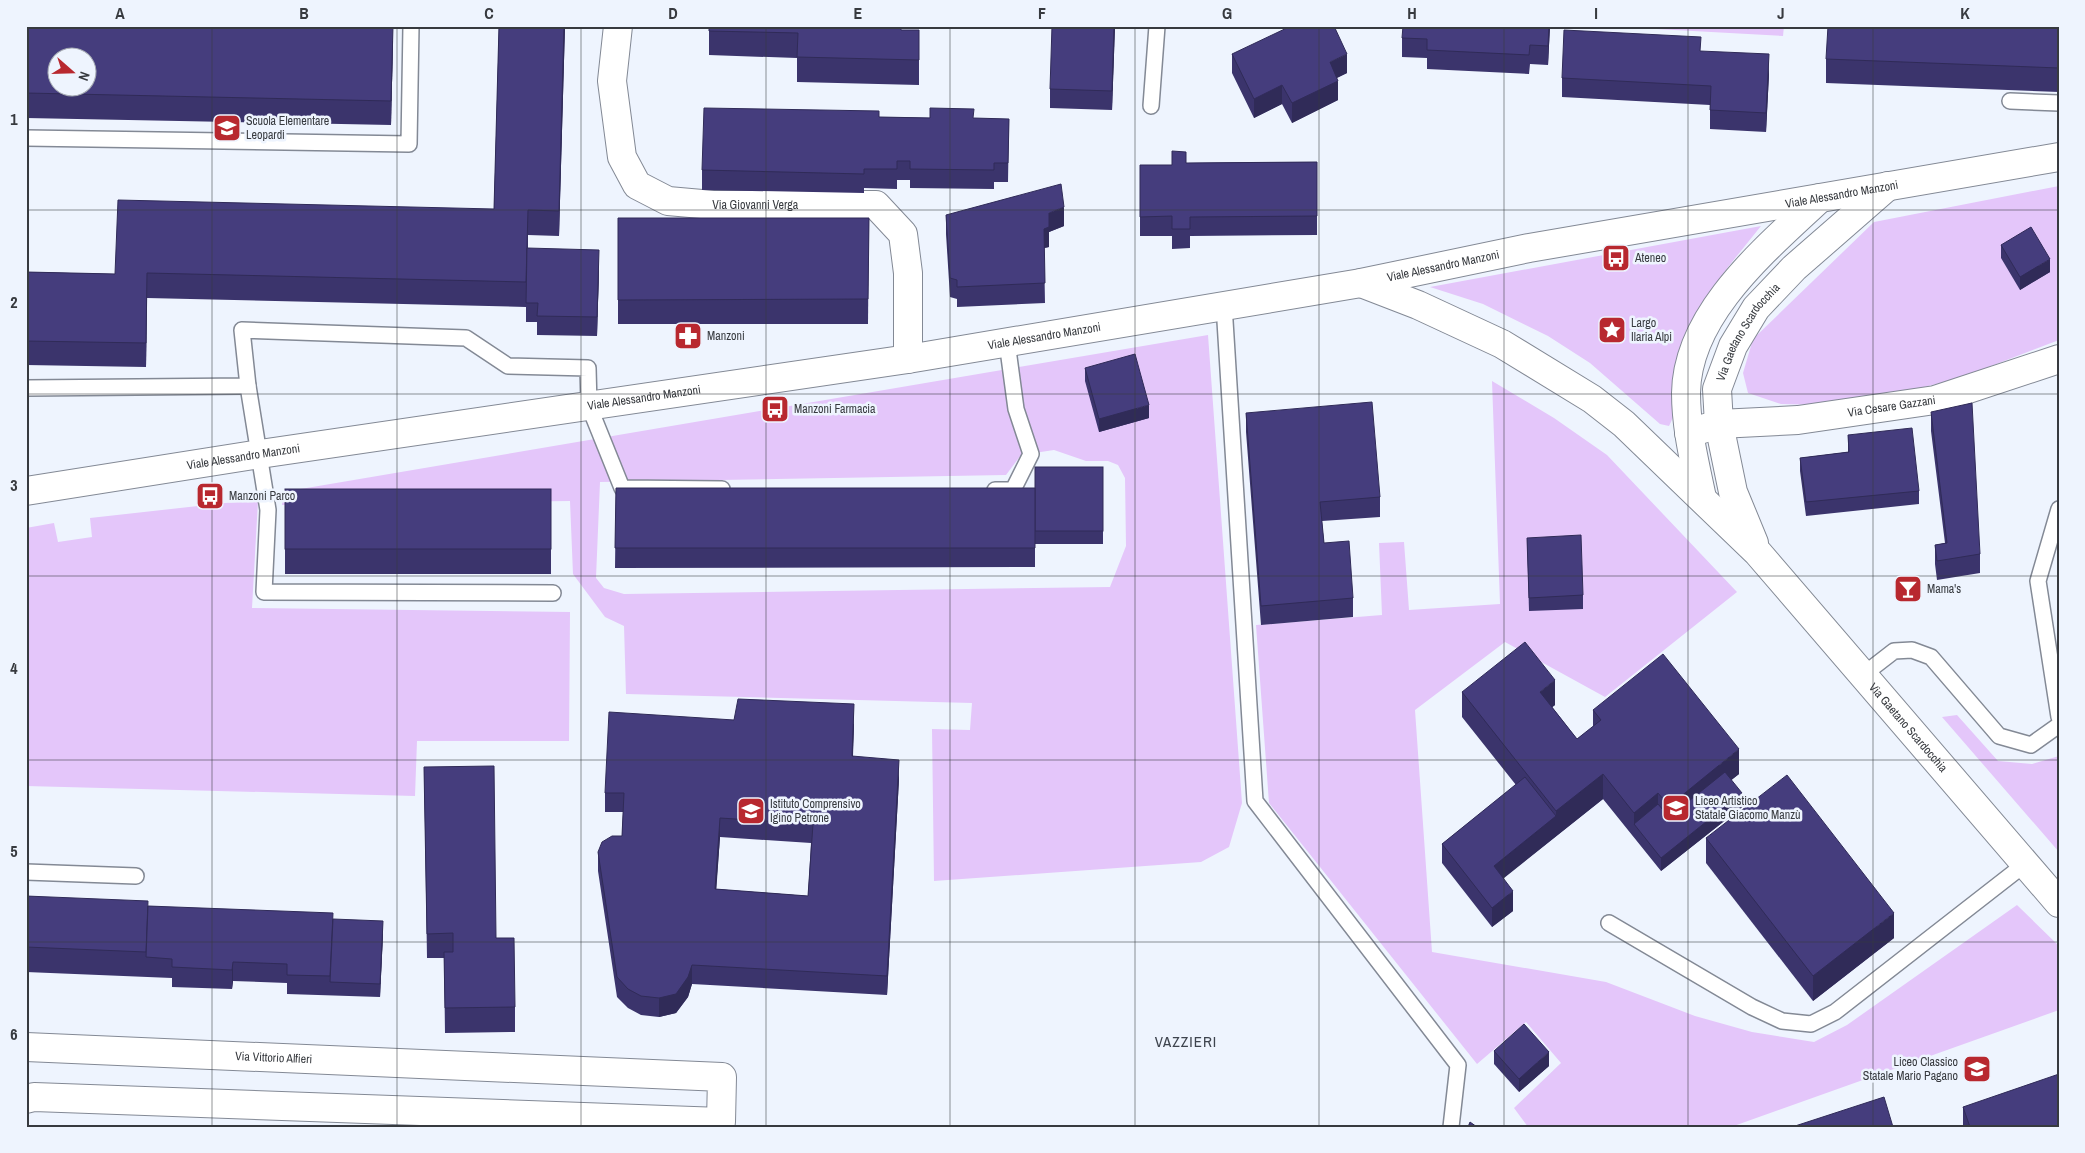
<svg xmlns="http://www.w3.org/2000/svg" width="2085" height="1153" font-family="'Archivo Narrow',sans-serif">
<style>
.green{fill:#e4c6fa;fill-rule:evenodd}
.lines{fill:none;stroke-linecap:round;stroke-linejoin:round}
.service-casing{stroke:#838995;stroke-width:18}
.minor-casing{stroke:#838995;stroke-width:30}
.tertiary-casing{stroke:#838995;stroke-width:30}
.service{stroke:#fff;stroke-width:15}
.minor{stroke:#fff;stroke-width:28}
.tertiary{stroke:#fff;stroke-width:28}
.wall{fill:#3b346c;fill-rule:evenodd}
.shaded-wall{fill:#302b58}
.building{fill:#453d7d;stroke:#302b58;fill-rule:evenodd}
.grid{fill:none;stroke:#373a3f;stroke-width:1;stroke-opacity:0.55}
.labels{text-anchor:middle;stroke-width:5;stroke-linejoin:round;paint-order:stroke}
.poi-label{font-size:12px;fill:#373a3f;stroke:#eef4fe;text-anchor:start}
.street-label{font-size:12px;fill:#373a3f;stroke:#eef4fe}
.quarter-label{font-size:15px;letter-spacing:1px;fill:#3e444e;stroke:#eef4fe}
.neatline{fill:none;stroke:#373a3f;stroke-width:2}
.grid-label{font-size:16px;text-anchor:middle;font-weight:bold;fill:#373a3f}
</style>
<rect width="100%" height="100%" fill="#eef4fe"/>
<!-- green -->
<g class="green">
<path d="M1601 26H1784L1783 36Z"/>
<path d="M2059 186V340L1960 378 1900 393 1820 405 1781 404 1748 393 1743 373 1753 339 1874 222Z"/>
<path d="M1761 226C1729 266 1694 305 1680 355 1673 378 1682 404 1669 426L1660 424 1590 363 1548 336 1483 304 1430 287Z"/>
<path d="M1208 335 1242 803 1229 847 1201 862 934 881 932 729 970 730 972 703 626 694 624 626 605 617 573 574 570 501 282 505 283 492ZM1054 450 1086 461H1108L1118 465 1125 478 1126 546 1110 587 624 594 604 588 596 578 600 482 1006 475 1021 455Z"/>
<path d="M1492 381 1554 418 1607 455 1737 592 1605 697 1505 642 1415 710 1432 952 1606 982 1695 1016 1752 1032 1814 1042 1847 1025 2017 905 2059 946V1010L1731 1127H1528L1514 1108 1561 1063 1526 1022 1477 1064 1269 803 1256 625 1382 615 1379 543 1404 542 1409 610 1500 604Z"/>
<path d="M258 501 252 608 570 612 569 741H417L415 796 26 786V528L54 523 58 542 92 537 90 518 225 503Z"/>
<path d="M1957 715 1998 761 2032 764 2059 756V852L1942 717Z"/>
</g>
<g class="lines">
<defs>
<g id="service">
<path d="M2010 101 2059 103"/>
<path d="M1151 106 1157 26"/>
<path d="M26 138 409 144 411 26"/>
<path d="M1224 305 1255 801 1458 1065 1451 1127"/>
<path d="M248 386 268 510 264 592 553 593"/>
<path d="M26 388 248 386 242 330 466 338 508 366 588 368 589 406 622 488 722 489"/>
<path d="M995 490H1013L1031 454 1016 409 1007 342"/>
<path d="M2059 509 2038 581 2059 717"/>
<path d="M1863 675 1894 651 1912 650 1931 657 1999 736 2031 745 2059 725"/>
<path d="M26 872 136 876"/>
<path d="M1609 923 1752 1007 1782 1021 1811 1024 1835 1012 2025 864"/>
</g>
<g id="minor">
<path id="s1" d="M618 26 612 81 622 157 637 185 668 201 713 205H876L903 234 908 273V359"/>
<path id="s2" d="M1689 433 1719 424 1798 420 1935 400 2059 359"/>
<path id="s3" d="M26 1047 722 1077 721 1122 34 1097 26 1099"/>
</g>
<g id="tertiary">
<path id="s4" d="M1361 283 1418 305 1502 344 1592 399 1624 424 1758 553 2059 903"/>
<path id="s5" d="M26 491 260 454 908 359 1361 283 1529 248 2059 157"/>
<path d="M1702 498C1695 464 1686 429 1686 393 1687 313 1767 248 1820 198"/>
<path id="s6" d="M1754 543 1733 492 1719 424 1717 389 1733 346 1756 308 1794 268 1888 186"/>
</g>
</defs>
<!-- service casing -->
<use href="#service" class="service-casing"/>
<!-- minor casing -->
<use href="#minor" class="minor-casing"/>
<!-- tertiary casing -->
<use href="#tertiary" class="tertiary-casing"/>
<!-- service -->
<use href="#service" class="service"/>
<!-- minor -->
<use href="#minor" class="minor"/>
<!-- tertiary -->
<use href="#tertiary" class="tertiary"/>
</g>
<!-- wall -->
<g class="wall">
<path d="M26 26 393 41 391 125 26 118Z"/>
<path d="M499 26H565L559 236 528 235V248L599 270 597 336 537 335V322H526V307L147 298 146 367 26 365V272L115 274 494 209Z"/>
<path d="M709 26H901V30H919V85L797 82V58L709 55Z"/>
<path d="M1115 26 1112 110 1050 108V89Z"/>
<path d="M1550 26 1548 65 1530 64 1529 74 1427 69V58L1402 57V38Z"/>
<path d="M2059 26V92L1826 83V59Z"/>
<path d="M1701 51 1769 74 1766 132 1710 129V105L1562 97V78Z"/>
<path d="M1232 54 1347 73 1337 78 1338 100 1292 123 1282 104 1254 118 1232 73Z"/>
<path d="M879 117 1009 119 1008 182H994V189L910 188V180H897V189L864 188V193L702 190V170Z"/>
<path d="M1317 162V235L1190 236V248L1172 249V236H1140V165H1172L1186 163Z"/>
<path d="M946 215 1064 226 1049 232V247L1044 248 1045 303 957 307V299L950 297 946 234Z"/>
<path d="M618 218H869L868 324H618Z"/>
<path d="M2001 245 2050 272 2020 290 2001 258Z"/>
<path d="M1085 368 1149 418 1099 432 1085 381Z"/>
<path d="M1931 412 1980 554V573L1937 580 1935 564V545L1945 543 1931 431Z"/>
<path d="M1246 413 1380 497V517L1322 521 1324 543 1353 598V617L1261 625 1246 432Z"/>
<path d="M1848 435 1919 491V504L1806 516 1800 471V458L1848 452Z"/>
<path d="M1103 467V544H1035V510V567L615 568 616 488H1035Z"/>
<rect x="285" y="489" width="266" height="85"/>
<path d="M1527 538 1583 595V609L1529 611Z"/>
<path d="M1462 692 1555 705 1552 707 1577 739 1593 727V710L1739 774 1731 780 1742 807 1661 871 1603 799 1503 878 1513 911 1492 927 1442 863V844L1516 785 1462 717Z"/>
<path d="M734 720 854 724 853 756 899 779 887 995 692 984 688 997 676 1013 659 1017 641 1015 628 1008 617 997 598 871V852L622 836 623 812H605V793ZM720 837 811 843 808 896 716 889Z"/>
<path d="M424 767 496 938 515 1007V1032L445 1033 444 958H427Z"/>
<path d="M1706 838 1894 938 1813 1001 1706 863Z"/>
<path d="M26 896 148 906 333 919 383 934 380 997 287 994V983L233 981 232 989 172 987V978L26 972Z"/>
<path d="M1494 1051 1549 1066 1519 1092 1494 1064Z"/>
<path d="M1963 1107 2059 1127H1963Z"/>
</g>
<!-- shaded-wall -->
<g class="shaded-wall">
<path d="M393 26V41L391 125V101Z"/>
<path d="M564 26H565L559 236V211Z"/>
<path d="M1114 26H1115L1112 110V91Z"/>
<path d="M1549 26H1550L1548 65V46Z"/>
<path d="M1347 54V73L1330 81V62Z"/>
<path d="M1769 54V74L1766 132V113Z"/>
<path d="M1338 81V100L1292 123V103Z"/>
<path d="M1282 85V104L1254 118V99Z"/>
<path d="M1064 207V226L1049 232V247L1044 248V229L1049 213Z"/>
<path d="M599 250V270L597 336V317Z"/>
<path d="M2050 259V272L2020 290V277Z"/>
<path d="M147 273V298L146 367V343Z"/>
<path d="M1149 405V418L1099 432V419Z"/>
<path d="M1555 680V705L1540 717V692Z"/>
<path d="M854 704V724L852 775V756Z"/>
<path d="M1739 749V774L1669 830V806Z"/>
<path d="M899 760V779L887 995V976Z"/>
<path d="M1603 774V799L1494 886V866L1556 816V811Z"/>
<path d="M1658 793V818L1634 824V813Z"/>
<path d="M1742 793V807L1661 871V858Z"/>
<path d="M720 818V837L715 908V889Z"/>
<path d="M1513 891V911L1492 927V908Z"/>
<path d="M1894 913V938L1813 1001V976Z"/>
<path d="M383 921V934L380 997V984Z"/>
<path d="M233 962V981L232 989V970Z"/>
<path d="M692 965V984L688 997 676 1013 659 1017V998Z"/>
<path d="M1549 1052V1066L1519 1092V1079Z"/>
</g>
<!-- building -->
<g class="building">
<path d="M26 26H393L391 101 26 93ZM58 58H88V88H58Z"/>
<path d="M499 26H564L559 211 528 210 526 282 147 273 146 343 26 341V272L115 274 118 200 494 209Z"/>
<path d="M709 26H901V30H919V60L797 57 798 33 709 31Z"/>
<path d="M1052 26H1114L1112 91 1050 89Z"/>
<path d="M1291 26H1334L1347 54 1330 62 1338 81 1292 103 1282 85 1254 99 1232 54Z"/>
<path d="M1403 26H1549L1548 46 1530 45 1529 55 1427 50V39L1402 38Z"/>
<path d="M1828 26H2059V68L1826 59Z"/>
<path d="M1564 30 1701 37 1700 51 1769 54 1766 113 1710 110 1711 86 1562 78Z"/>
<path d="M704 108 879 111V117L930 118V108L974 109 973 118 1009 119 1008 163H994V170L910 169V161H897V169H864V174L702 170Z"/>
<path d="M1172 151 1186 152V163L1317 162V216L1190 217V229H1172V216L1140 217V165H1172Z"/>
<path d="M1061 184 1064 207 1049 213V227L1044 229 1045 283 957 287V280L950 278 946 215Z"/>
<path d="M618 218H869L868 299 618 300Z"/>
<path d="M2031 227 2050 259 2020 277 2001 245Z"/>
<path d="M527 248 599 250 597 317 537 316 538 303H526Z"/>
<path d="M1135 354 1149 405 1099 419 1085 368Z"/>
<path d="M1372 402 1380 497 1320 502 1324 543 1349 541 1353 598 1261 606 1246 413Z"/>
<path d="M1972 403 1980 554 1937 561 1935 545 1947 543 1931 412Z"/>
<path d="M1912 428 1919 491 1806 502 1800 458 1849 452 1848 435Z"/>
<rect x="1035" y="467" width="68" height="64"/>
<path d="M616 488H1035V548H615Z"/>
<rect x="285" y="489" width="266" height="60"/>
<path d="M1581 535 1583 595 1529 598 1527 538Z"/>
<path d="M1525 642 1555 680 1540 692 1577 739 1601 720 1593 710 1663 654 1739 749 1669 806 1658 793 1634 813 1603 774 1556 811 1462 692Z"/>
<path d="M738 699 854 704 852 756 899 760 887 976 692 965 688 977 676 994 659 998 641 996 628 989 617 977 598 852 602 842 612 836H622L624 793H605L609 712 734 720ZM720 818 813 824 808 896 715 889Z"/>
<path d="M494 766 496 938H514L515 1007 445 1008 444 952H453V933L427 934 424 767Z"/>
<path d="M1725 772 1742 793 1661 858 1634 824 1658 804 1669 817Z"/>
<path d="M1787 775 1894 913 1813 976 1706 838Z"/>
<path d="M1525 777 1556 816 1494 866 1513 891 1492 908 1442 844Z"/>
<path d="M26 896 148 901 146 952 26 947Z"/>
<path d="M148 906 333 913 330 976 287 975V964L233 962 232 970 172 967V959L146 957Z"/>
<path d="M333 919 383 921 380 984 330 982Z"/>
<path d="M1524 1024 1549 1052 1519 1079 1494 1051Z"/>
<path d="M2059 1074V1127H1970L1963 1107Z"/>
<path d="M1884 1097 1893 1127H1792Z"/>
<path d="M1470 1122 1477 1127H1468Z"/>
</g>
<!-- grid -->
<path class="grid" d="M212 26V1127M397 26V1127M581 26V1127M766 26V1127M950 26V1127M1135 26V1127M1319 26V1127M1504 26V1127M1688 26V1127M1873 26V1127M26 210H2059M26 394H2059M26 576H2059M26 760H2059M26 942H2059"/>
<!-- icons -->
<defs>
<symbol id="school-square" viewBox="-11 -11 22 22"><rect x="-9" y="-9" width="18" height="18" rx="4" fill="#b8282f" stroke="#eef4fe"/><path d="M0-5L7-2L0 1L-7-2ZM-4 1L0 2.5L4 1V4Q0 6-4 4Z" fill="#fff"/></symbol>
<symbol id="bus-square" viewBox="-11 -11 22 22"><rect x="-9" y="-9" width="18" height="18" rx="4" fill="#b8282f" stroke="#eef4fe"/><path d="M-5-6H5V4H4V6H2V4H-2V6H-4V4H-5ZM-3.5-4V0h7V-4ZM-3.5 1.2v1.5H-2V1.2ZM2 1.2v1.5H3.5V1.2Z" fill="#fff"/></symbol>
<symbol id="sight-square" viewBox="-11 -11 22 22"><rect x="-9" y="-9" width="18" height="18" rx="4" fill="#b8282f" stroke="#eef4fe"/><path d="M0-6L1.8-2.2L6-1.7L2.9 1.2L3.7 5.4L0 3.3L-3.7 5.4L-2.9 1.2L-6-1.7L-1.8-2.2Z" fill="#fff"/></symbol>
<symbol id="pharmacy-square" viewBox="-11 -11 22 22"><rect x="-9" y="-9" width="18" height="18" rx="4" fill="#b8282f" stroke="#eef4fe"/><path d="M-2-6h4v4h4v4h-4v4h-4v-4h-4v-4h4Z" fill="#fff"/></symbol>
<symbol id="bar-square" viewBox="-11 -11 22 22"><rect x="-9" y="-9" width="18" height="18" rx="4" fill="#b8282f" stroke="#eef4fe"/><path d="M-6-5H6L.8 .8V4.5H3.5V6h-7V4.5H-.8V.8Z" fill="#fff"/></symbol>
</defs>
<g fill-rule="evenodd">
<use href="#school-square" x="211" y="112" width="32" height="32"/>
<use href="#bus-square" x="1600" y="242" width="32" height="32"/>
<use href="#sight-square" x="1596" y="314" width="32" height="32"/>
<use href="#pharmacy-square" x="672" y="320" width="32" height="32"/>
<use href="#bus-square" x="759" y="393" width="32" height="32"/>
<use href="#bus-square" x="194" y="480" width="32" height="32"/>
<use href="#bar-square" x="1892" y="573" width="32" height="32"/>
<use href="#school-square" x="1660" y="792" width="32" height="32"/>
<use href="#school-square" x="735" y="795" width="32" height="32"/>
<use href="#school-square" x="1961" y="1053" width="32" height="32"/>
</g>
<g class="labels">
<!-- poi labels -->
<g class="poi-label">
<text x="246" y="125">Scuola Elementare<tspan x="246" dy="14">Leopardi</tspan></text>
<text x="1635" y="262">Ateneo</text>
<text x="1631" y="327">Largo<tspan x="1631" dy="14">Ilaria Alpi</tspan></text>
<text x="707" y="340">Manzoni</text>
<text x="794" y="413">Manzoni Farmacia</text>
<text x="229" y="500">Manzoni Parco</text>
<text x="1927" y="593">Mama's</text>
<text x="1695" y="805">Liceo Artistico<tspan x="1695" dy="14">Statale Giacomo Manzù</tspan></text>
<text x="770" y="808">Istituto Comprensivo<tspan x="770" dy="14">Igino Petrone</tspan></text>
<text x="1958" y="1066" text-anchor="end">Liceo Classico<tspan x="1958" dy="14">Statale Mario Pagano</tspan></text>
</g>
<!-- street labels -->
<g class="street-label">
<text dy="4" stroke="none"><textPath href="#s5" startOffset="1840">Viale Alessandro Manzoni</textPath></text>
<text dy="4" stroke="none"><textPath href="#s1" startOffset="286">Via Giovanni Verga</textPath></text>
<text dy="4" stroke="none"><textPath href="#s5" startOffset="1435">Viale Alessandro Manzoni</textPath></text>
<text dy="4" stroke="none"><textPath href="#s6" startOffset="225">Via Gaetano Scardocchia</textPath></text>
<text dy="4" stroke="none"><textPath href="#s5" startOffset="1030">Viale Alessandro Manzoni</textPath></text>
<text dy="4" stroke="none"><textPath href="#s5" startOffset="625">Viale Alessandro Manzoni</textPath></text>
<text dy="4" stroke="none"><textPath href="#s2" startOffset="205">Via Cesare Gazzani</textPath></text>
<text dy="4" stroke="none"><textPath href="#s5" startOffset="220">Viale Alessandro Manzoni</textPath></text>
<text dy="4" stroke="none"><textPath href="#s4" startOffset="716">Via Gaetano Scardocchia</textPath></text>
<text dy="4" stroke="none"><textPath href="#s3" startOffset="248">Via Vittorio Alfieri</textPath></text>
</g>
<!-- quarter labels -->
<g class="quarter-label">
<text x="1186" y="1047">VAZZIERI</text>
</g>
</g>
<!-- border -->
<rect width="2085" height="1153" fill="none" stroke="#eef4fe" stroke-width="55"/>
<!-- north arrow -->
<g transform="translate(72 72) rotate(110)"><circle r="24" fill="#eef4fe" stroke="#a5aab2"/>
<path d="M0-4L9 19L0 12L-9 19Z" fill="#b8282f"/>
<text y="-8" font-size="14" font-weight="bold" text-anchor="middle" fill="#373a3f">N</text>
</g>
<rect x="28" y="28" width="2030" height="1098" class="neatline"/>
<g class="grid-label">
<text x="120" y="19">A</text>
<text x="304" y="19">B</text>
<text x="489" y="19">C</text>
<text x="673" y="19">D</text>
<text x="858" y="19">E</text>
<text x="1042" y="19">F</text>
<text x="1227" y="19">G</text>
<text x="1412" y="19">H</text>
<text x="1596" y="19">I</text>
<text x="1781" y="19">J</text>
<text x="1965" y="19">K</text>
<text x="14" y="125">1</text>
<text x="14" y="308">2</text>
<text x="14" y="491">3</text>
<text x="14" y="674">4</text>
<text x="14" y="857">5</text>
<text x="14" y="1040">6</text>
</g>
</svg>
